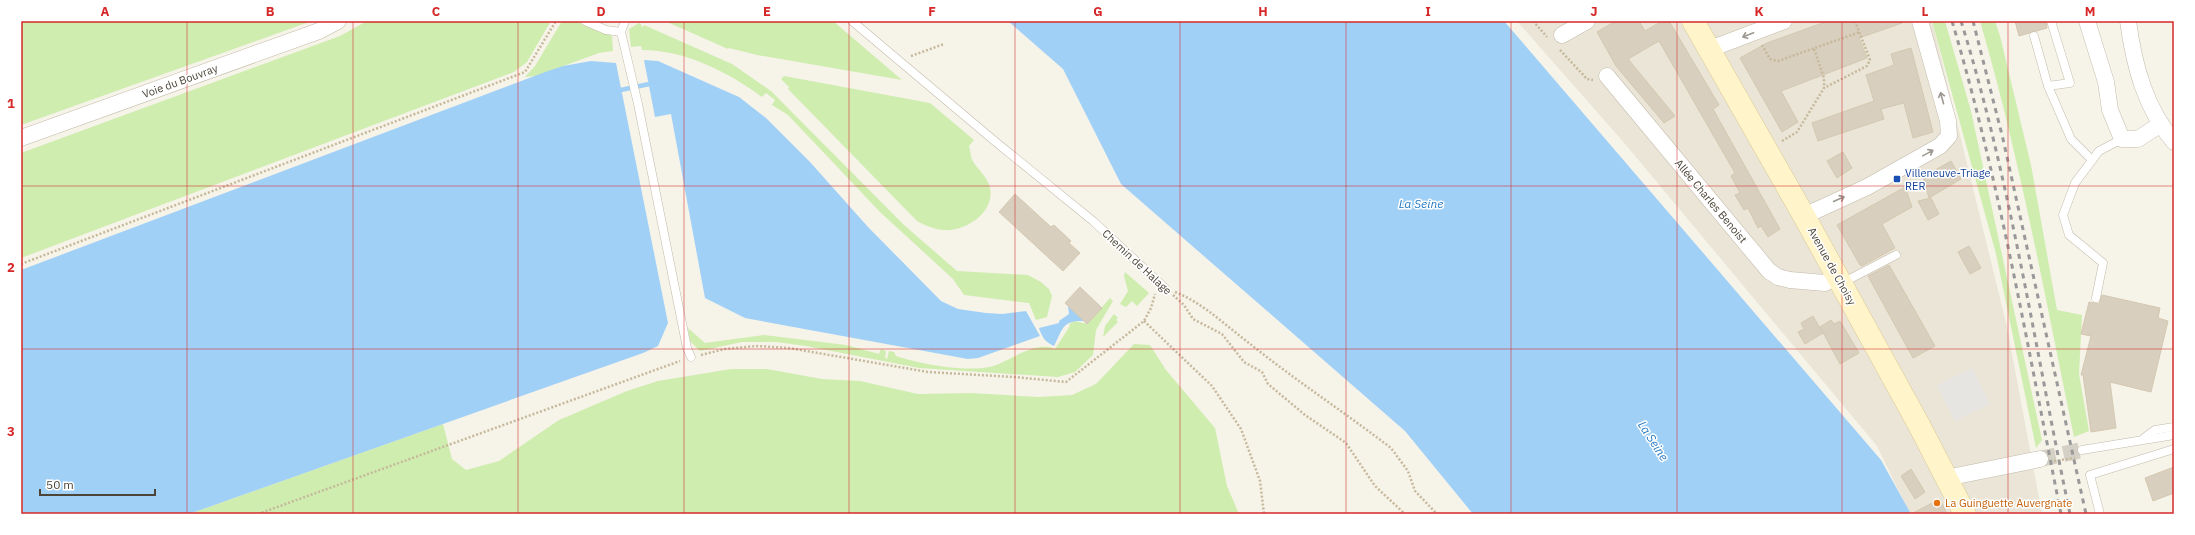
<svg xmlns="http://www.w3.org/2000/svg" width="2195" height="535" font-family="'IBM Plex Sans',sans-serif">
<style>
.residential{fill:#eae5d7}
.green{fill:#cfedaf}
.parking{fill:#e7e5e1}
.water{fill:#a1d0f7}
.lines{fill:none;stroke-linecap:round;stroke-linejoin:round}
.stream{stroke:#a1d0f7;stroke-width:4.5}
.building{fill:#d9cfbe;stroke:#d4c8b0}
.minor-tunnel{stroke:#d4d0c5;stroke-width:16;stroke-dasharray:16 8;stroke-linecap:butt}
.service-casing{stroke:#c3bbab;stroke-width:9}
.minor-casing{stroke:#c3bbab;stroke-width:17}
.secondary-casing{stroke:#daca96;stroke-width:23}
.path{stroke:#c6b89b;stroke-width:2.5;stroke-dasharray:2 2;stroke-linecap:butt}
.service{stroke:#fff;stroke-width:8}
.minor{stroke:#fff;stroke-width:16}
.secondary{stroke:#fff4ca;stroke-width:22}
.rail{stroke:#999;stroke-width:3;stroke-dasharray:5 5;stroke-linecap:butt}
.oneway{stroke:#9c9891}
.grid{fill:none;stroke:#d62828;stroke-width:1;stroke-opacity:0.55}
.transit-dot{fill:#1a4fb4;stroke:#fff;stroke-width:1.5}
.food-dot{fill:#e8710a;stroke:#fff;stroke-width:1.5}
.labels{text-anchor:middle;stroke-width:3;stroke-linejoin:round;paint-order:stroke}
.street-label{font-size:11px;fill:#4b4437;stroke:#fff}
.transit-label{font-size:11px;fill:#164399;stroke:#fff;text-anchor:start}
.food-label{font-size:11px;fill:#c56008;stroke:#fff;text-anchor:start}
.water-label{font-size:12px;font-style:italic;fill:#2579c2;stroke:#fff}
.neatline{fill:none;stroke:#d62828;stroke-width:1.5}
.grid-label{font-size:13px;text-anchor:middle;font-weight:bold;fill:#d62828}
</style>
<rect width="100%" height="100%" fill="#f6f3e9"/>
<!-- residential -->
<path class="residential" d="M1517 21H1932L2007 327 2042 514H1910L1877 446 1626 145Z"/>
<!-- green -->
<g class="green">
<path d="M21 21H312L21 125Z"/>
<path d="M367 21H551L527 62 514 72 21 258V153L340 36Z"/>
<path d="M562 21H576L612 36 613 51 599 53 536 76 525 77 535 66Z"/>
<path d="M665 21H833L902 80 757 55 729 48 728 49Z"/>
<path d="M1932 21H1945L1971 111 2042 440 2036 448 1996 254Z"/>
<path d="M1980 21H1995L2000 36 2031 165 2057 310 2082 315 2079 374 2089 431 2074 437C2045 297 2020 158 1980 21Z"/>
<path d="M639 23 641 24V26L643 27 644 25 732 64 771 91 904 225 957 271 1028 275 1041 282 1049 289 1052 296 1047 317 1036 320 1029 303 964 295 953 279 880 212 788 115 772 105 775 100 766 93 762 97C728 72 685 50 642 50L641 46 631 47 629 29Z"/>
<path d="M784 76 930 103 974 140 969 146C970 150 971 155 971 157 974 167 988 176 990 188 995 212 966 232 943 230 934 229 926 226 917 221L788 89 789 87 781 79Z"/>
<path d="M1125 272 1149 293 1137 306 1132 301 1126 307 1120 304 1128 291 1124 276Z"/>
<path d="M1110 298 1113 301 1096 330 1093 355 1075 372 1058 377 919 368 806 346 776 342H742L700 351 690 341 688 328 705 343 764 335 846 345 879 354 881 349 886 351 885 358 887 359 889 351 894 352 896 356C920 364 964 372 989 367 1011 362 1033 340 1055 349L1070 326 1069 324 1075 321 1087 324Z"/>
<path d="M1114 314 1118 318 1116 320 1118 322 1103 337 1105 326Z"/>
<path d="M1134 344 1150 345 1166 370 1215 428 1227 486 1239 514H189L443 424 452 459 466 470 499 461 559 420 627 391 658 381 731 369H767L822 379 860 381 918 394 971 393 1038 397 1072 395 1096 384Z"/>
</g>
<!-- parking -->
<path class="parking" d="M1972 368 1990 404 1955 421 1937 385Z"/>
<!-- water -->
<g class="water">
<path d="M1008 21H1504L1881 460 1911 514H1473L1405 431 1121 184 1063 69Z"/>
<path d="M644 60 658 61 739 97 766 118 810 162 868 227 941 301 958 309 986 313 1002 314 1026 311 1040 336 978 358 968 359 745 318 705 298 671 114 655 117Z"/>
<path d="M591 61 616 63 668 323 658 346 643 353 189 514H21V270L548 71 563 66Z"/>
<path d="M1068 306 1084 321C1062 320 1063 329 1054 346 1045 342 1042 337 1039 328L1059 323V321L1069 314Z"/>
</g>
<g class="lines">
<!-- stream -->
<path class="stream" d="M616 91 654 83"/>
</g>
<!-- building -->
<g class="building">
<path d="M1616 21H1639L1645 31 1662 21H1669L1719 105 1713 109 1780 229 1768 237 1761 226 1758 228 1748 208 1744 210 1735 195 1740 193 1731 176 1735 173 1659 41 1628 59 1675 116 1664 123 1616 66 1597 32Z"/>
<path d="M1828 21H1902V23L1859 38 1867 58 1781 91 1798 122 1782 132 1740 58 1767 43Z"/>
<path d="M2015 21H2046L2047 28 2019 36Z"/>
<path d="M1911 48 1933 132 1913 138 1904 103 1881 109 1884 119 1818 141 1812 123 1874 101 1866 75 1894 65 1891 54Z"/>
<path d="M1843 152 1852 168 1837 178 1827 161Z"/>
<path d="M1951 161 1961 179 1929 198 1923 177Z"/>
<path d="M1905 187 1912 207 1882 224 1895 248 1862 266 1860 265 1837 225Z"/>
<path d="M1015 194 1051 227 1054 225 1071 241 1069 243 1080 253 1063 271 999 212Z"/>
<path d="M1931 198 1939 214 1928 220 1918 201Z"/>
<path d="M1969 246 1981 268 1970 274 1958 252Z"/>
<path d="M1889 265 1935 346 1913 358 1868 276Z"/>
<path d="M1080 287 1102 308 1087 324 1065 303Z"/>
<path d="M2102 295 2160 308 2158 318 2168 321 2151 392 2110 382 2116 428 2091 432 2083 375H2081L2091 336 2081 334 2089 302 2099 304Z"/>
<path d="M1813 316 1823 333 1805 344 1798 332 1804 329 1801 323Z"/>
<path d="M1831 320 1834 324 1840 321 1859 353 1840 364 1820 327Z"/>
<path d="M2174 467V493L2153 501 2145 478Z"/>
<path d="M1911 469 1925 492 1915 499 1901 476Z"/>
<path d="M1940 499 1947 514H1911Z"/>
</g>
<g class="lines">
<!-- minor-tunnel -->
<path class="minor-tunnel" d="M2040 459 2082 450"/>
<defs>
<g id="service">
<path d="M585 21 606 30 621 32"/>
<path d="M625 21 621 32 638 104 687 348 691 357"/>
<path d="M852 21 997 143 1093 221 1165 288"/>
<path d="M2034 36 2048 86 2071 139 2092 160"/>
<path d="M2048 86 2070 83 2051 21"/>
<path d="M1842 283 1896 255"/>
<path d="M2096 298 2103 263 2069 235 2063 215 2075 183 2099 151 2122 139"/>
<path d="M2144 438 2155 430 2174 427"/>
<path d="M2082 450 2174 435"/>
<path d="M2100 514 2090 475 2174 449"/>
</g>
<g id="minor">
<path d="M2087 21 2106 82 2110 110 2122 139H2138L2161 124"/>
<path d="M2128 21C2134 65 2145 108 2174 142"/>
<path d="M1562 35 1587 21"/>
<path d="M1710 49 1784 21"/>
<path d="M1607 76 1769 271 1778 277 1790 280 1825 283 1836 276"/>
<path d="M21 138 319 31 338 21"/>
<path d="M1804 216 1867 187 1940 146 1949 136 1948 121 1920 21"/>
<path d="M1949 479 1956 476 2040 459"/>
</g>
<path id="secondary" d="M1693 21 1804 216 1919 425 1965 514"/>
</defs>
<!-- service casing -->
<use href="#service" class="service-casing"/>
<!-- minor casing -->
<use href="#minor" class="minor-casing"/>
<!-- secondary casing -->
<use href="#secondary" class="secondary-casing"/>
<!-- path -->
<g class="path">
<path d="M1533 21 1547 37"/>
<path d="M1762 45 1770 59 1778 61 1860 32"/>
<path d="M1814 49 1824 78V88"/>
<path d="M1560 50 1587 79 1593 80"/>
<path d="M911 56 944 44"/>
<path d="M1782 141 1797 132 1824 88 1867 66 1870 60 1855 21"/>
<path d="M21 264 525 72 556 21"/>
<path d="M1175 292C1203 303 1225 325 1249 343 1295 380 1344 412 1391 448L1408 471 1415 491 1437 514"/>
<path d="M1173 295 1184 305 1193 319 1222 334 1244 362 1262 372 1268 384 1305 415 1346 443 1375 486 1405 514"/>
<path d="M1144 321 1212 386 1241 429 1260 481 1264 514"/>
<path d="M701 355 725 349 756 346 789 348 928 372 1014 377 1066 382 1144 321 1151 308 1155 294"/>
<path d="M2054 461 2075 458"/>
<path d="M258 514 680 361"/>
</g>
<!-- service -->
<use href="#service" class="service"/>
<!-- minor -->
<use href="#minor" class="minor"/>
<!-- secondary -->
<use href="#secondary" class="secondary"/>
<!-- rail -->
<g class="rail">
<path d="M1952 21C2000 183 2028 349 2061 514"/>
<path d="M1961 21C2011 182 2035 349 2070 514"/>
<path d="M1973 21 2003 139 2086 514"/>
</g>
</g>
<!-- one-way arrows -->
<defs><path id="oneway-shaft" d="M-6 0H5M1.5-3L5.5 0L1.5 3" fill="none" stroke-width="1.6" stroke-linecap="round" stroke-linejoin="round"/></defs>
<g class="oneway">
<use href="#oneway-shaft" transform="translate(1748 35) rotate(159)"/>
<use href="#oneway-shaft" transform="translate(1942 98) rotate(-105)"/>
<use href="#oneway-shaft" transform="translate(1928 153) rotate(-29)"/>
<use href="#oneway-shaft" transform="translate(1839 199) rotate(-24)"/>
</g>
<!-- grid -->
<path class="grid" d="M187 21V514M353 21V514M518 21V514M684 21V514M849 21V514M1015 21V514M1180 21V514M1346 21V514M1511 21V514M1677 21V514M1842 21V514M2008 21V514M21 186H2174M21 349H2174"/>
<!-- markers -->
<rect class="transit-dot" x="1893" y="175" width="8" height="8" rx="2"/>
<circle class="food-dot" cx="1937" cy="503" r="4"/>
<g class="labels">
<!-- street labels -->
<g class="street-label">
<text transform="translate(180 81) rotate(-20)" y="4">Voie du Bouvray</text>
<text transform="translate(1711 201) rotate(50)" y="4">Allée Charles Benoist</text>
<text transform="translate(1137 262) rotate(43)" y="4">Chemin de Halage</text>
<text transform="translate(1832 266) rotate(61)" y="4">Avenue de Choisy</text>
</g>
<!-- transit labels -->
<g class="transit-label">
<text x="1905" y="177">Villeneuve-Triage<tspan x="1905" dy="13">RER</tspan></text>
</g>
<!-- food labels -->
<g class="food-label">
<text x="1945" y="507">La Guinguette Auvergnate</text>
</g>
<!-- water labels -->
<g class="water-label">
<text x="1421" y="208">La Seine</text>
<text transform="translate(1653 441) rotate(57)" y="4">La Seine</text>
</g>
</g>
<!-- border -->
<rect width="2195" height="535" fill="none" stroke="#ffffff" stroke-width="44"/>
<!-- scale -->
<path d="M40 489v6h115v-6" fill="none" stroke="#4b4437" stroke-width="2"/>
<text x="46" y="489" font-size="12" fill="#4b4437" stroke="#ffffff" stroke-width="3" paint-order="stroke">50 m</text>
<rect x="22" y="22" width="2151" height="491" class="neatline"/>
<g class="grid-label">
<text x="105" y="16">A</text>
<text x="270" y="16">B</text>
<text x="436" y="16">C</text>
<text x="601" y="16">D</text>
<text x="767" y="16">E</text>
<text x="932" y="16">F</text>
<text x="1098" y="16">G</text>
<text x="1263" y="16">H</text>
<text x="1428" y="16">I</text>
<text x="1594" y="16">J</text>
<text x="1759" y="16">K</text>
<text x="1925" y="16">L</text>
<text x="2090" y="16">M</text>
<text x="11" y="108">1</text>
<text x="11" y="272">2</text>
<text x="11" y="436">3</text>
</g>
</svg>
